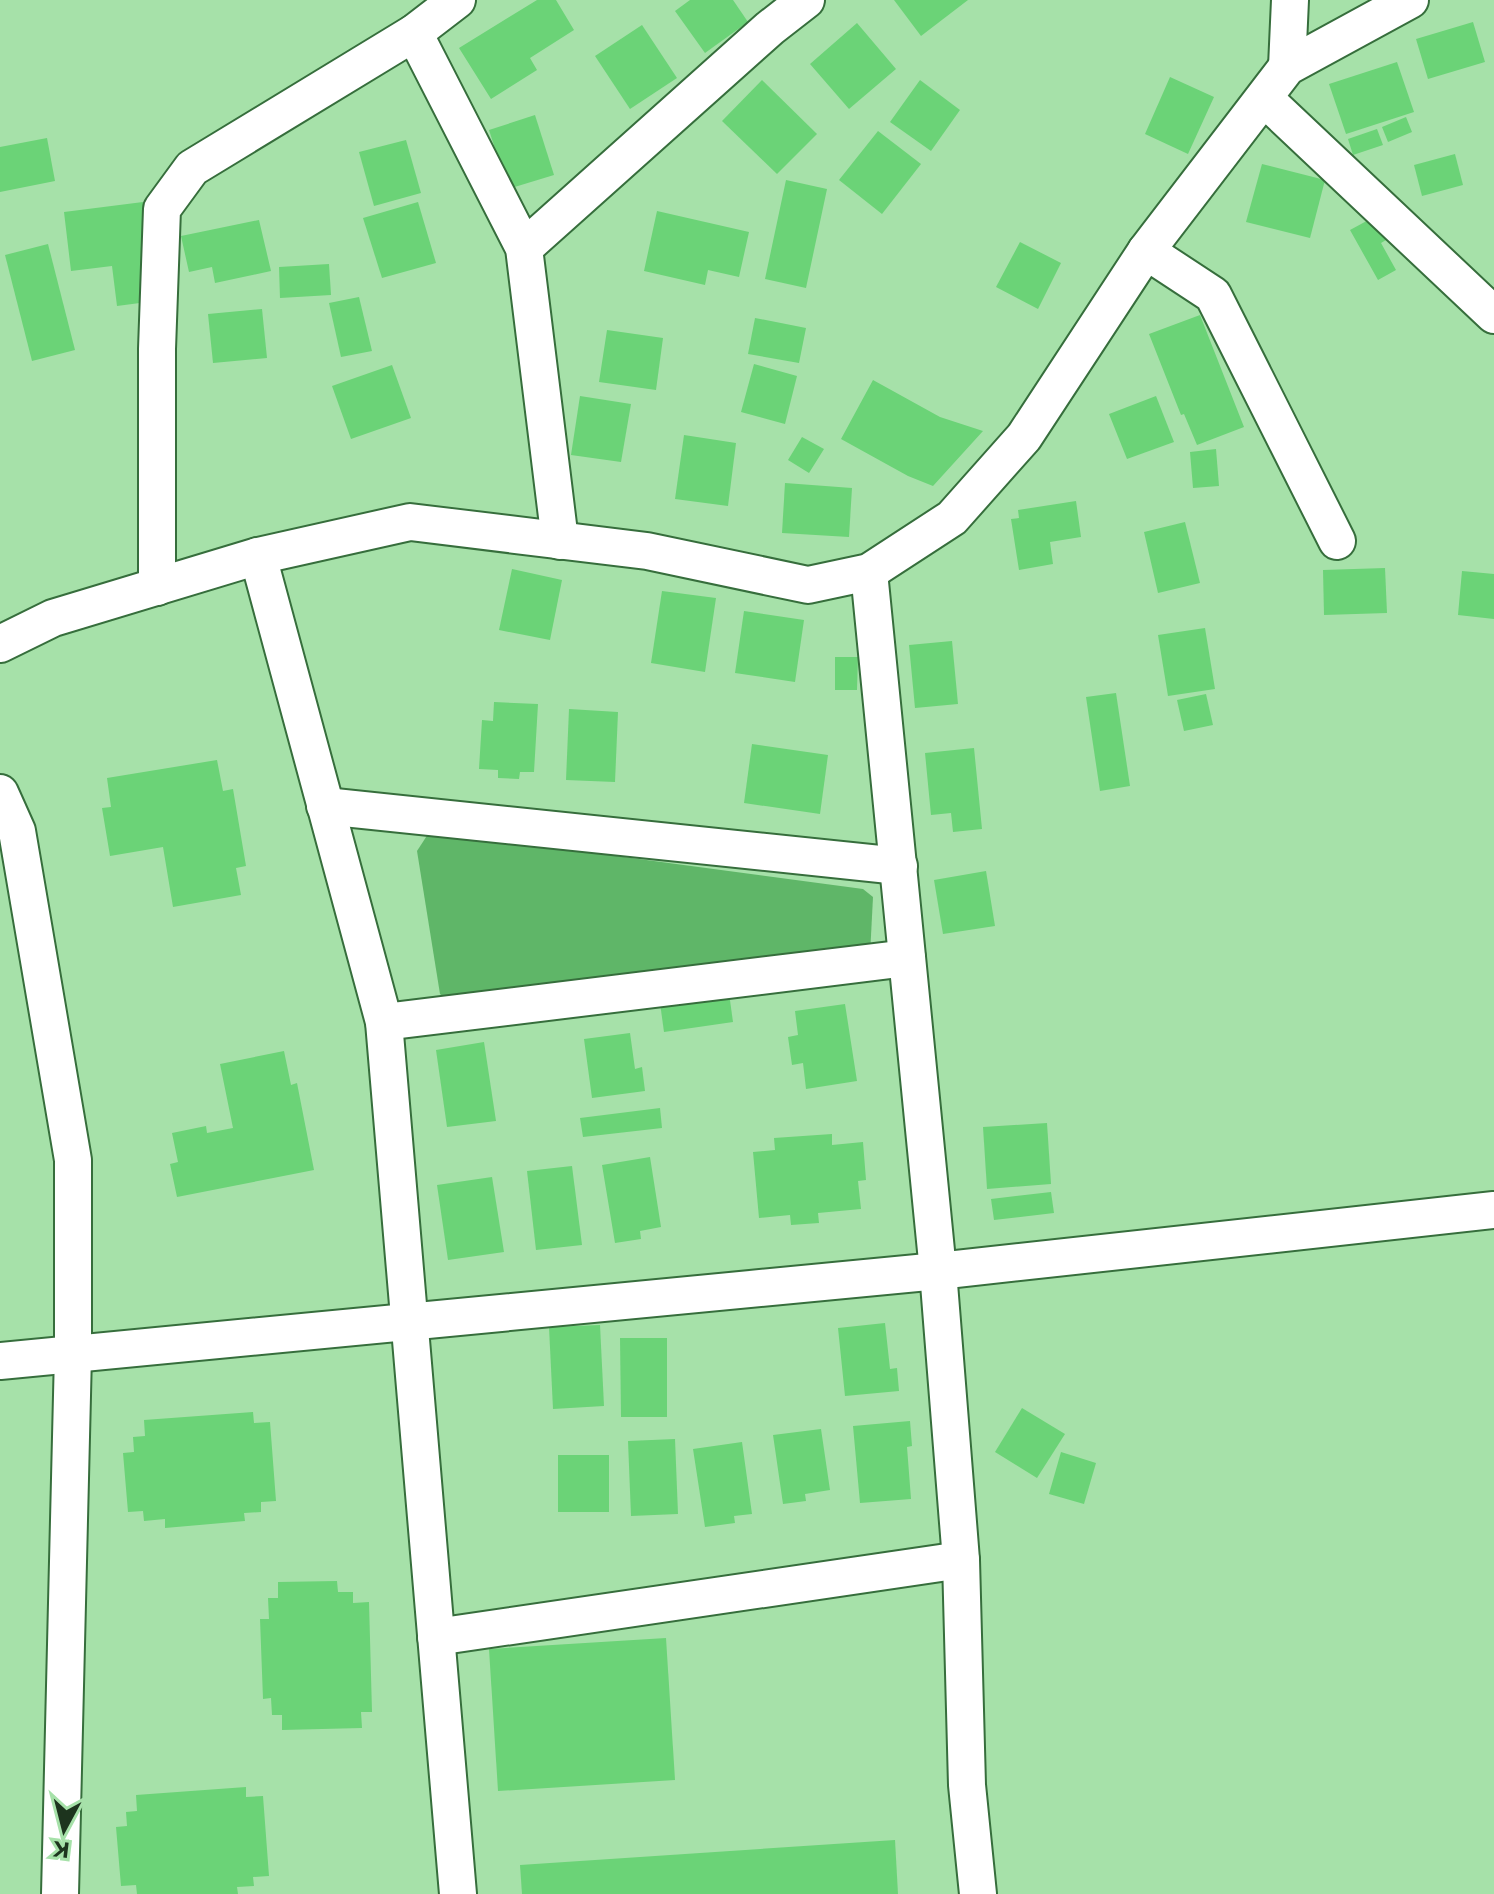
<svg xmlns="http://www.w3.org/2000/svg" width="1494" height="1894" font-family="Montserrat,sans-serif">
<style>
.green{fill:#5fb668}
.building{fill:#6bd377}
.lines{fill:none;stroke-linecap:round;stroke-linejoin:round}
.minor-casing{stroke:#366e3c;stroke-width:40}
.minor{stroke:#fff;stroke-width:36}
</style>
<rect width="100%" height="100%" fill="#a6e1a9"/>
<!-- green -->
<path class="green" d="M430 831 863 889 873 897 870 955 452 1005 440 994 417 851Z"/>
<!-- building -->
<g class="building">
<path d="M537 0H556L574 30 530 58 537 70 491 99 459 48Z"/>
<path d="M690 0H733L748 22 705 53 675 11Z"/>
<path d="M894 0H968L921 36Z"/>
<path d="M1473 22 1485 62 1428 79 1416 39Z"/>
<path d="M857 23 896 69 849 109 810 64Z"/>
<path d="M642 25 677 78 630 109 595 56Z"/>
<path d="M1397 62 1414 112 1346 134 1329 84Z"/>
<path d="M1170 77 1214 97 1188 154 1145 134Z"/>
<path d="M762 80 817 134 777 174 722 121Z"/>
<path d="M920 80 960 110 931 151 890 122Z"/>
<path d="M535 115 554 175 508 189 489 130Z"/>
<path d="M1406 117 1412 132 1388 142 1382 127Z"/>
<path d="M1377 129 1383 145 1353 155 1348 139Z"/>
<path d="M878 131 921 164 882 214 839 180Z"/>
<path d="M47 138 55 181 0 192V147Z"/>
<path d="M406 140 421 193 374 206 359 152Z"/>
<path d="M1455 154 1463 185 1422 196 1414 165Z"/>
<path d="M1262 164 1325 180 1310 238 1246 222Z"/>
<path d="M786 180 827 189 806 288 765 279Z"/>
<path d="M143 202 155 301 117 306 112 266 71 271 64 212Z"/>
<path d="M418 202 436 263 382 278 363 218Z"/>
<path d="M657 211 749 232 739 277 708 270 705 285 644 271Z"/>
<path d="M1374 217 1386 240 1381 243 1396 270 1378 280 1350 230Z"/>
<path d="M259 220 271 271 215 283 212 267 189 272 181 236Z"/>
<path d="M1020 242 1061 263 1038 309 996 287Z"/>
<path d="M48 244 75 350 32 361 5 255Z"/>
<path d="M329 264 331 295 280 298 279 267Z"/>
<path d="M359 297 372 351 341 357 329 303Z"/>
<path d="M262 309 267 358 213 363 208 314Z"/>
<path d="M1200 315 1244 427 1197 445 1184 414 1181 415 1149 334Z"/>
<path d="M755 318 806 328 799 363 748 354Z"/>
<path d="M607 330 663 338 656 390 599 382Z"/>
<path d="M754 364 797 376 785 424 741 412Z"/>
<path d="M392 365 411 418 351 439 332 386Z"/>
<path d="M873 380 940 417 983 431 933 486 908 476 841 439Z"/>
<path d="M580 396 631 404 621 462 571 455Z"/>
<path d="M1156 396 1174 442 1127 459 1109 414Z"/>
<path d="M684 435 736 443 728 506 675 499Z"/>
<path d="M802 437 824 449 809 473 788 460Z"/>
<path d="M1216 449 1219 486 1193 488 1190 452Z"/>
<path d="M785 483 852 488 849 537 782 533Z"/>
<path d="M1076 501 1081 537 1050 542 1053 564 1019 570 1011 519 1019 518 1018 510Z"/>
<path d="M1185 522 1200 583 1158 593 1144 532Z"/>
<path d="M1385 568 1387 613 1324 615 1323 570Z"/>
<path d="M512 569 562 580 550 640 499 630Z"/>
<path d="M1462 571 1494 574V619L1458 615Z"/>
<path d="M662 591 716 598 705 672 651 663Z"/>
<path d="M744 611 804 620 795 682 735 673Z"/>
<path d="M1205 628 1215 689 1168 696 1158 635Z"/>
<path d="M952 641 958 704 915 708 909 645Z"/>
<path d="M835 657H858L857 690H835Z"/>
<path d="M1116 693 1130 786 1100 791 1086 697Z"/>
<path d="M1206 694 1213 725 1184 731 1177 700Z"/>
<path d="M494 702 538 704 534 772H520L519 779 498 778V770L479 769 482 720 493 721Z"/>
<path d="M569 709 618 712 615 782 566 780Z"/>
<path d="M752 744 828 755 820 814 744 803Z"/>
<path d="M974 748 982 829 953 832 951 813 931 815 925 753Z"/>
<path d="M217 760 223 791 233 789 246 866 236 868 241 895 173 907 163 847 110 856 102 808 111 807 107 778Z"/>
<path d="M986 871 995 926 943 934 934 880Z"/>
<path d="M729 993 733 1022 664 1032 660 1003Z"/>
<path d="M845 1004 857 1081 806 1089 803 1063 792 1065 788 1037 798 1035 795 1011Z"/>
<path d="M630 1033 635 1069 642 1067 645 1091 592 1098 584 1039Z"/>
<path d="M484 1042 496 1121 447 1127 436 1050Z"/>
<path d="M284 1051 291 1085 297 1083 314 1170 177 1197 170 1164 178 1162 172 1133 206 1126 207 1133 233 1128 220 1064Z"/>
<path d="M660 1108 662 1128 583 1137 580 1118Z"/>
<path d="M1047 1123 1051 1184 987 1189 983 1127Z"/>
<path d="M832 1134V1145L863 1142 866 1180 858 1181 861 1209 818 1213 819 1223 791 1225 790 1215 759 1218 753 1152 775 1150 774 1138Z"/>
<path d="M650 1157 661 1227 640 1231 641 1239 615 1243 602 1165Z"/>
<path d="M572 1166 582 1245 536 1250 527 1171Z"/>
<path d="M492 1177 504 1252 448 1260 437 1185Z"/>
<path d="M1051 1192 1054 1213 994 1220 991 1199Z"/>
<path d="M885 1323 890 1369 897 1368 899 1391 845 1396 838 1328Z"/>
<path d="M600 1325 604 1406 553 1409 549 1327Z"/>
<path d="M620 1338H667V1417H621Z"/>
<path d="M1022 1408 1065 1434 1037 1478 995 1452Z"/>
<path d="M253 1412 254 1423 270 1422 276 1501 261 1502V1512L244 1513 245 1521 165 1528V1519L144 1521 143 1511 128 1512 123 1453 134 1452 133 1437 145 1436 144 1420Z"/>
<path d="M910 1421 912 1446 907 1447 911 1499 860 1503 853 1426Z"/>
<path d="M821 1429 830 1490 805 1494 806 1501 783 1504 773 1435Z"/>
<path d="M675 1439 678 1514 631 1516 628 1441Z"/>
<path d="M742 1442 752 1514 734 1516 735 1523 705 1527 693 1449Z"/>
<path d="M1061 1452 1096 1463 1084 1504 1049 1494Z"/>
<rect x="558" y="1455" width="51" height="57"/>
<path d="M337 1581 338 1592H353V1603L369 1602 372 1712H361L362 1728 282 1730V1715H272L271 1698 263 1699 260 1619H269L268 1598H278V1582Z"/>
<path d="M666 1638 675 1780 498 1791 489 1649Z"/>
<path d="M246 1787V1797L263 1796 269 1876 253 1877 254 1886 237 1887 238 1894H137L136 1885 121 1886 116 1827 127 1826 126 1812 137 1811 136 1795Z"/>
<path d="M895 1840 898 1894H522L520 1865Z"/>
</g>
<g class="lines">
<defs>
<g id="minor">
<path d="M414 33 524 248 560 541"/>
<path d="M1287 67 1290 0"/>
<path d="M1264 98 1494 315"/>
<path d="M524 248 770 28 806 0"/>
<path d="M1146 251 1213 295 1337 541"/>
<path d="M258 556 384 1022 458 1894"/>
<path d="M869 572 938 1271 961 1560 967 1785 978 1894"/>
<path d="M157 587V349L162 209 192 168 414 33 457 0"/>
<path d="M0 644 53 618 258 556 410 522 647 551 808 585 869 572 952 518 1024 437 1146 251 1287 67 1410 0"/>
<path d="M0 793 17 831 73 1160V1354L60 1894"/>
<path d="M325 806 899 866"/>
<path d="M384 1022 907 958"/>
<path d="M0 1361 938 1271 1494 1210"/>
<path d="M436 1637 961 1560"/>
</g>
</defs>
<!-- minor casing -->
<use href="#minor" class="minor-casing"/>
<!-- minor -->
<use href="#minor" class="minor"/>
</g>
<!-- north arrow -->
<g transform="translate(64 1830) rotate(187)" stroke="#a6e1a9" stroke-width="6" paint-order="stroke">
<path d="M0-6L14 30L0 20L-14 30Z" fill="#1d341e"/>
<text y="-12" font-size="22" font-weight="bold" text-anchor="middle" fill="#1d341e">K</text>
</g>
</svg>
